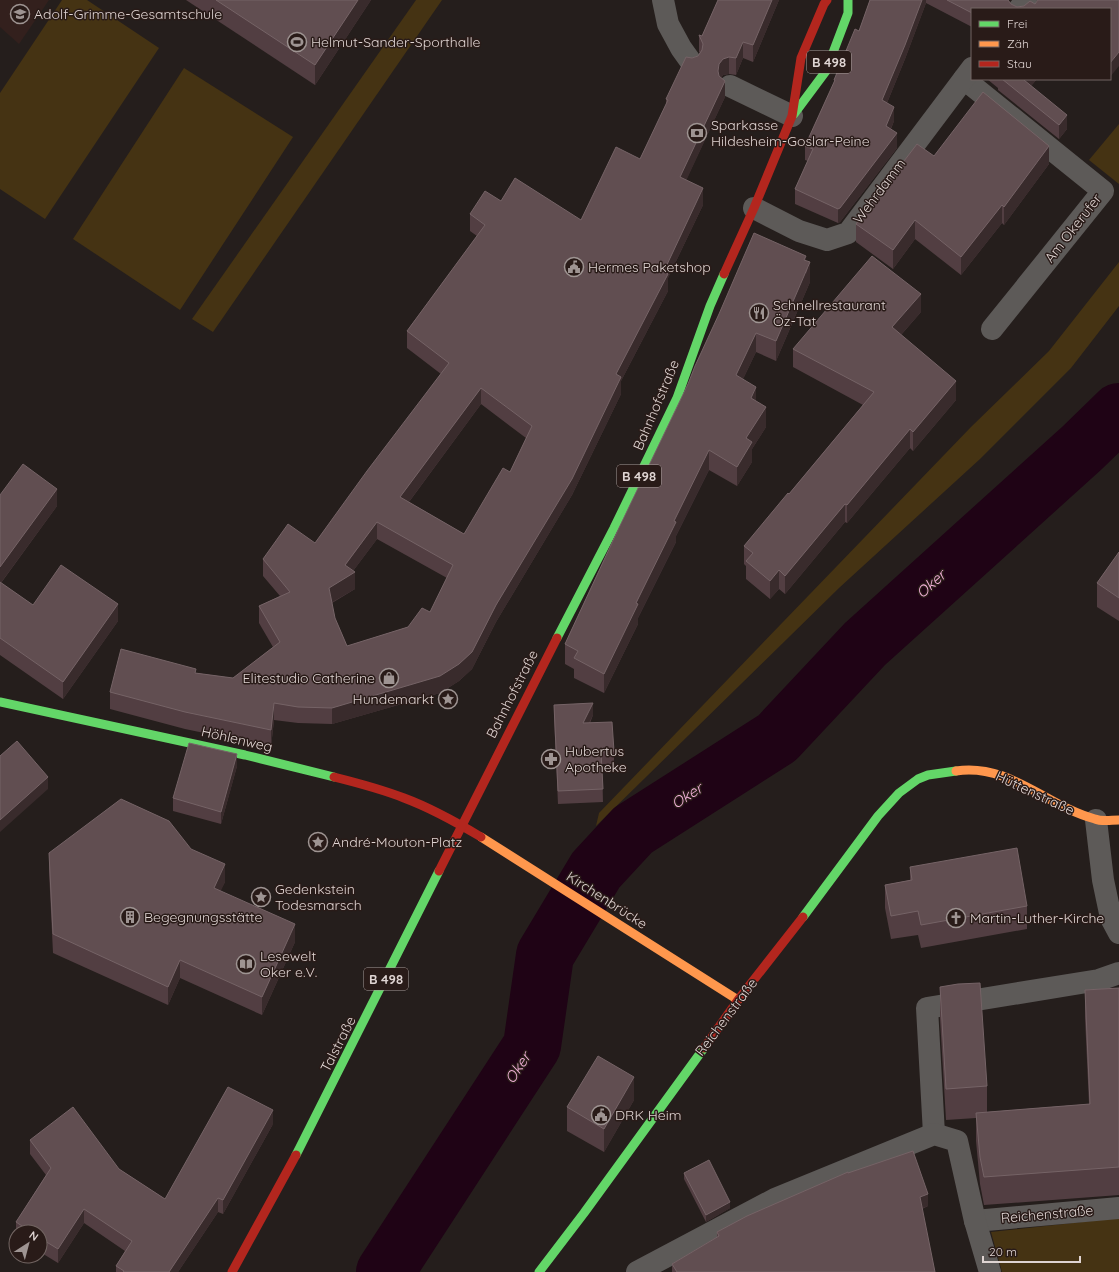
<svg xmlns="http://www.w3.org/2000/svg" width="1119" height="1272" font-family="Quicksand,sans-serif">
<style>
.built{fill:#33201d}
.green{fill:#453313}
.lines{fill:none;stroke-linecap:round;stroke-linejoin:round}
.river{stroke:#1f0315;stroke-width:58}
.street{stroke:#5d5a58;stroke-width:22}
.fast{stroke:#63d668;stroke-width:9}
.slow{stroke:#ff974d;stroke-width:9}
.jam{stroke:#b3261e;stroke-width:9}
.wall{fill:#523e42;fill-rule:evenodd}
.shaded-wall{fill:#392b2c}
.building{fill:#614e51;stroke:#756366;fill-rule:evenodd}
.labels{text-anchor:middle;stroke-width:3;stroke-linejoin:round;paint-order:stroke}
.shield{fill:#291b18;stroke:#a89c9a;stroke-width:1}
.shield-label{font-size:13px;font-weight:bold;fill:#dfd4d2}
.poi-label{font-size:14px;fill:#dfd4d2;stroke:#291b18;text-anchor:start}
.street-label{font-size:14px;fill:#dfd4d2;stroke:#291b18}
.water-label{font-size:15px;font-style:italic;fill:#f5b3dc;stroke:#291b18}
</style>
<rect width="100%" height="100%" fill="#251e1c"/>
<!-- built -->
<path class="built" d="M0 0H49L19 44 0 27Z"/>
<!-- green -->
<g class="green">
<path d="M62 0H87L159 48 45 219 0 189V93Z"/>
<path d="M416 0H442L213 332 192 319Z"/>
<path d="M184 68 293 137 180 310 73 239Z"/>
<path d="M1119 124V184L1089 160Z"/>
<path d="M1119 262V306L1071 368 980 459 839 588 596 826 599 813 971 427 1049 351Z"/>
<path d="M1119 1218V1272H1002L991 1232Z"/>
</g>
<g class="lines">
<!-- river -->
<path class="river" d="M385 1272 532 1046 545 955 596 870 633 830 777 738 865 644 1082 448 1119 412"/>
<!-- street -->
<g class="street">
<path d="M663 0 668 24 681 48 691 62"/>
<path d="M1019 9 1026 0"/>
<path d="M964 79 1103 191 992 329"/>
<path d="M730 86 792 116"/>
<path d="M754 208 799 231 827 240 848 233 972 68"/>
<path d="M1096 820 1103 880 1111 918 1119 933"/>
<path d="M934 1134 927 1008 1099 980 1119 973"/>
<path d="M975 1221 1119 1208"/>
<path d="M637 1272 775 1199 934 1134 957 1141 975 1221 990 1272"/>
</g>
<!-- fast -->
<g class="fast">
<path d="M794 114 826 71 848 13V0"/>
<path d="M557 638 614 528 677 398 710 306 724 274"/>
<path d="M0 702 245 755 334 777"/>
<path d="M803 917 878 816 899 793 918 779 928 775 956 771"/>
<path d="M296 1155 439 871"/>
<path d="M539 1272 584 1213 704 1048"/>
</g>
<!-- slow -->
<g class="slow">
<path d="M956 771C1010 763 1046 806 1095 819 1102 822 1111 820 1119 820"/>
<path d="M481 837 738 1000"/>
</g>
<!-- jam -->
<g class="jam">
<path d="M724 274 754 208 792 116 801 58 824 4 827 0"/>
<path d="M334 777C358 783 381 789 404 798 431 808 456 822 481 837"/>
<path d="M439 871 557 638"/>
<path d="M704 1048 738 1000 803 917"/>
<path d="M232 1272 296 1155"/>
</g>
</g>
<!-- wall -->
<g class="wall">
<path d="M186 0H371L315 85Z"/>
<path d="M718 0H779L753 62 743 58 736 75 729 74 723 75 721 78 725 97 686 180 703 205 668 278V291L621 381V394L572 495 496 622 472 669 459 681 440 693 332 724 298 723 274 720 271 747 185 729 110 709V692L196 673 233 678 273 647 259 623V606L280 596 263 576V559L315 543 441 374 407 348V331L477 236 470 231V214L501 201 581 220 640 159 666 105V99L692 58 698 56 700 53 699 52V35L702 36ZM481 404 526 438 510 472 464 534 409 502ZM377 539 447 578 430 612 408 627 347 646 335 618 332 603 355 589 353 571Z"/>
<path d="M870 0H1008L1011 4 1017 7 1035 4 1110 9H972V27L926 3 905 59 887 103 894 121 891 129 897 148 840 222 838 223 795 204V189L808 161 805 160V146L834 83V80L859 31Z"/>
<path d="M987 79H1037L1031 86 1067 129 1059 139 998 90V88Z"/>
<path d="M934 156 1049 164 1004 225 1002 223 961 275 915 239 893 269 856 242V224Z"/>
<path d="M806 260 810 282 776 361 756 352 743 379 756 401 766 427 752 449V462L737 486 709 470 676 536V542L638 618V624L604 693 574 678V669L565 664V644L617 532Z"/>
<path d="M921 312 901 335 956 400 913 451 910 448 847 523 845 522 785 594 779 589 770 599 746 579V566L744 564V546L789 494 863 405 793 367V349Z"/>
<path d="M0 495 57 506 1 583 33 605 118 621 63 699 0 655Z"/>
<path d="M1119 552V621L1097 607V583Z"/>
<path d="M554 705 593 715 590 723 614 751V764H602L603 802 558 804 554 717Z"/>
<path d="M237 766 221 824 173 811V798Z"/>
<path d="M191 849 225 882 220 891 295 942 262 1015 180 978 168 1005 53 953 49 871V853Z"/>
<path d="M910 867 1027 906V929L921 948 918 935 891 939 885 908V885L910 880Z"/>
<path d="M940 987 987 1086V1112L1089 1104 1085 1018V990L1119 988V1195L984 1205 980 1184 976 1141V1118L946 1120 940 1019Z"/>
<path d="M634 1100 604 1152 567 1131V1107Z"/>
<path d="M273 1124 223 1214 218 1212 178 1272H116V1266L125 1251 84 1223 58 1263 40 1252V1232H16V1222L46 1175 30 1154V1140L119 1169 165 1199Z"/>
<path d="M684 1173 730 1208 706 1222 684 1179Z"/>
<path d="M848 1173 928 1206 922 1209 935 1272H672V1264L717 1237V1232Z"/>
</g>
<!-- shaded-wall -->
<g class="shaded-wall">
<path d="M358 0H371L315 85V65Z"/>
<path d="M772 0H779L753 62V45Z"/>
<path d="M922 0H926V3L905 59 882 115V100Z"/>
<path d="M743 42V58L736 75V58Z"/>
<path d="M1119 52V66L1110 77V63Z"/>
<path d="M729 57V74L723 75 719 81 718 71 719 64 723 59Z"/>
<path d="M1025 79H1037L1024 94V80Z"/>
<path d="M725 81V97L680 194V177Z"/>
<path d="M894 107V121L886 140V126Z"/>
<path d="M1067 115V129L1059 139V125Z"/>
<path d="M897 133V148L840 222 838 223V209Z"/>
<path d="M1049 146V164L1004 225V207Z"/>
<path d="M703 188V205L668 278V291L621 381V394L572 495 496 622 472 669 459 681 440 693 332 724V708L472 652 616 374 664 271Z"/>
<path d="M1002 205V223L961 275V257Z"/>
<path d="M915 220V239L893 269V250Z"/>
<path d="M806 256V274L810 262V282L776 361V341Z"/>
<path d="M921 294V312L892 345V327Z"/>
<path d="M756 333V352L736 394V375Z"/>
<path d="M956 381V400L913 451V432Z"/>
<path d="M756 387V407L751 398Z"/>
<path d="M481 388V404L400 514V497Z"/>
<path d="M766 407V427L752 449V462L737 486V467L746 438Z"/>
<path d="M910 429V448L847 523V505Z"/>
<path d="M709 450V470L676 536V542L638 618V624L604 693V674L674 521Z"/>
<path d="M57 489V506L0 584V567Z"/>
<path d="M845 504V522L785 594V576Z"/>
<path d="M377 522V539L350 575 355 572V589L329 604V588Z"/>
<path d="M779 570V589L770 599V581Z"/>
<path d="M118 604V621L63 699V682Z"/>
<path d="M274 703V720L271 747V730Z"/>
<path d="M593 703V715L583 735V723Z"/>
<path d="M237 754V766L221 824V812Z"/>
<path d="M48 777V789L0 832V820Z"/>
<path d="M225 864V882L214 906V888Z"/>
<path d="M295 924V942L262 1015V997Z"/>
<path d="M180 960V978L168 1005V987Z"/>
<path d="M634 1077V1100L604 1152V1129Z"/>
<path d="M273 1110V1124L223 1214V1200Z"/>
<path d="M928 1194V1206L920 1209V1197Z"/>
<path d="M218 1198V1212L178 1272H169Z"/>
<path d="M730 1202V1208L706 1222V1215Z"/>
<path d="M84 1209V1223L58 1263V1249Z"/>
</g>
<!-- building -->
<g class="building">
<path d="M216 0H358L315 65Z"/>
<path d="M718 0H772L753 45 743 42 736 58 729 57 723 59 719 64 718 71 719 76 725 81 680 177 703 188 664 271 668 274 616 374 621 377 572 479 496 605 472 652 459 664 440 676 332 708 298 707 274 703 271 730 185 712 110 692 121 649 196 669 195 673 233 678 280 642 259 606 290 592 263 559 288 524 315 543 367 471 449 363 407 331 485 225 470 214 485 191 501 201 515 178 581 220 616 147 640 159 668 100 666 99 686 57 692 58 698 56 702 50 703 44 699 35 702 36ZM481 388 532 426 510 472 503 468 464 534 400 497ZM377 522 453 565 430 612 422 608 408 627 347 646 335 618 329 588 355 572 345 565Z"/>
<path d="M870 0H922L905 45 882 100 894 107 886 126 897 133 840 208 838 209 795 189 813 149 805 146 835 80H834L855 29 859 31Z"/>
<path d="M947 0H1008L1011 4 1017 7 1024 6 1030 1 1035 4 1038 0H1119V52L1110 63V9H972V13Z"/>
<path d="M1002 79H1025L1024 80 1067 115 1059 125Z"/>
<path d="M983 92 1049 146 1004 207 1002 205 961 257 915 220 893 250 856 224 917 144 934 156Z"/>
<path d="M754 233 806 256 804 260 810 262 776 341 756 333 736 375 756 387 751 398 766 407 746 438 752 442 737 467 709 450 674 521 676 522 636 603 638 604 604 674 574 658 578 651 565 644 617 532 688 384 695 366 719 314Z"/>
<path d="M872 256 921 294 892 327 956 381 913 432 910 429 847 505 845 504 785 576 779 570 770 581 746 561 753 553 744 546 788 493 789 494 874 392 793 349Z"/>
<path d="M23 464 57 489 0 567V495Z"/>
<path d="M1119 552V598L1097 583Z"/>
<path d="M61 565 118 604 63 682 0 638V582L33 605Z"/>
<path d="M593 703 583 723 612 722 614 751 601 752 603 789 558 791 554 705Z"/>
<path d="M17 741 48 777 0 820V756Z"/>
<path d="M189 743 237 754 221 812 173 798Z"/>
<path d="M121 799 169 821 191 849 225 864 214 888 295 924 262 997 180 960 168 987 53 934 49 853Z"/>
<path d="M1017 848 1027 906 921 925 918 911 891 916 885 885 912 880 910 867Z"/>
<path d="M980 983 987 1086 946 1089 940 987 958 984Z"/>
<path d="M1119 988V1167L984 1177 980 1157 976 1113 1090 1104 1085 990Z"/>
<path d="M598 1056 634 1077 604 1129 567 1107Z"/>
<path d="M228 1087 273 1110 223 1200 218 1198 169 1272H123L124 1271 116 1266 132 1241 84 1209 58 1249 40 1238V1232H31L16 1222 51 1168 30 1140 73 1107 119 1169 165 1199Z"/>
<path d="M913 1151 928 1194 920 1197 935 1272H677L672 1264 719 1236 717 1232 747 1216 848 1172V1173Z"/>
<path d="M709 1160 730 1202 706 1215 684 1173Z"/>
</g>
<!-- icons -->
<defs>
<symbol id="school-ring" viewBox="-11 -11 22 22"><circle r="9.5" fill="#291b18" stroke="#9e9492" stroke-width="1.5"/><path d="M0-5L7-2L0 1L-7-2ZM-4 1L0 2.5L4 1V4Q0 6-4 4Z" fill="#9e9492"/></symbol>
<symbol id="stadium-ring" viewBox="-11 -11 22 22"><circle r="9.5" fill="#291b18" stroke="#9e9492" stroke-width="1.5"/><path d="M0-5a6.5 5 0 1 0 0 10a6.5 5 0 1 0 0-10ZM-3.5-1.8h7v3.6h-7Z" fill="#9e9492"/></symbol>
<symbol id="bank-ring" viewBox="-11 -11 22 22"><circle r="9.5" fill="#291b18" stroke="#9e9492" stroke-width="1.5"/><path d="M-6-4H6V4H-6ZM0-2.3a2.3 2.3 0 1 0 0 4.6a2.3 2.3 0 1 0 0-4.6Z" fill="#9e9492"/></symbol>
<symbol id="civic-ring" viewBox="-11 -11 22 22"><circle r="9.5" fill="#291b18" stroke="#9e9492" stroke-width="1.5"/><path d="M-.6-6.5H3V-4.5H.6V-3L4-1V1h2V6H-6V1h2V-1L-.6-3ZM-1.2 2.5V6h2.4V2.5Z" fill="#9e9492"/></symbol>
<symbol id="restaurant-ring" viewBox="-11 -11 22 22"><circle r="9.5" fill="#291b18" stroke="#9e9492" stroke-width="1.5"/><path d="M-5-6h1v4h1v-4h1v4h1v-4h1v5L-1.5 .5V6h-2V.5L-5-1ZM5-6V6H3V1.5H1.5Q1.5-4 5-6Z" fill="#9e9492"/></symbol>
<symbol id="shop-ring" viewBox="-11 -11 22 22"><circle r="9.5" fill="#291b18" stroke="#9e9492" stroke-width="1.5"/><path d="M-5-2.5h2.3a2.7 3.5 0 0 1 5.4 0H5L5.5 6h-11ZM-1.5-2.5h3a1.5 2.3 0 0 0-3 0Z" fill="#9e9492"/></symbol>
<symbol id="sight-ring" viewBox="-11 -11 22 22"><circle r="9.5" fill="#291b18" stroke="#9e9492" stroke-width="1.5"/><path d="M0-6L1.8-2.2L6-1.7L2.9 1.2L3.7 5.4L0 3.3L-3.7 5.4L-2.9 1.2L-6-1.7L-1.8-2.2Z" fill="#9e9492"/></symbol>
<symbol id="pharmacy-ring" viewBox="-11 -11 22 22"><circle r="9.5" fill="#291b18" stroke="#9e9492" stroke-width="1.5"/><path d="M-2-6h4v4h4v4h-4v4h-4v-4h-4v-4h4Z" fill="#9e9492"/></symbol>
<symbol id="building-ring" viewBox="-11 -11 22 22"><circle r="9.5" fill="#291b18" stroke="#9e9492" stroke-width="1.5"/><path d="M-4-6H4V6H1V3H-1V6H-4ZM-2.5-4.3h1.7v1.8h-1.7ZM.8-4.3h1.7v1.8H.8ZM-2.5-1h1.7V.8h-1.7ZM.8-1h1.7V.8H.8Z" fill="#9e9492"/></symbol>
<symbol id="church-ring" viewBox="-11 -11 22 22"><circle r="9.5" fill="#291b18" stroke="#9e9492" stroke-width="1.5"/><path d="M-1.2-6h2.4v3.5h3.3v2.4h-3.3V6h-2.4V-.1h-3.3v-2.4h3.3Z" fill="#9e9492"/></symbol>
<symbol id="library-ring" viewBox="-11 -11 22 22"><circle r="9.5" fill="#291b18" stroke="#9e9492" stroke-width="1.5"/><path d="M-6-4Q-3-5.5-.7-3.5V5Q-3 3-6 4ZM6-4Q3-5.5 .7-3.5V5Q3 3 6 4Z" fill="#9e9492"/></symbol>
</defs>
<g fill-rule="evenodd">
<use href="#school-ring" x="9" y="3" width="22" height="22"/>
<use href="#stadium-ring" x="286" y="31" width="22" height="22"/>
<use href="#bank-ring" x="686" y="122" width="22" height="22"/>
<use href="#civic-ring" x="563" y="256" width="22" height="22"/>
<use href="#restaurant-ring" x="748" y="302" width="22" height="22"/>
<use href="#shop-ring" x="378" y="667" width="22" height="22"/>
<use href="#sight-ring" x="437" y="688" width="22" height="22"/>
<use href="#pharmacy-ring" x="540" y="748" width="22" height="22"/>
<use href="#sight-ring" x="307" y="831" width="22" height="22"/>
<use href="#sight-ring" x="250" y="886" width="22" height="22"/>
<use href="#building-ring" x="119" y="906" width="22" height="22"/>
<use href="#church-ring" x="945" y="907" width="22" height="22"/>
<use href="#library-ring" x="235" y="953" width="22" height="22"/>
<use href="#civic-ring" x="590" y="1104" width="22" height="22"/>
</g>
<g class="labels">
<!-- shield labels -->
<g class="shield">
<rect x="807" y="51" width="44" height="22" rx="3"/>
<rect x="617" y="465" width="44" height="22" rx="3"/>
<rect x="364" y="968" width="44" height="22" rx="3"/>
</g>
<g class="shield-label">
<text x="829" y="67">B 498</text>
<text x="639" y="481">B 498</text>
<text x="386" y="984">B 498</text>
</g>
<!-- poi labels -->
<g class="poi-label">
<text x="34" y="19">Adolf-Grimme-Gesamtschule</text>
<text x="311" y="47">Helmut-Sander-Sporthalle</text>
<text x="711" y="130">Sparkasse<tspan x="711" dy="16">Hildesheim-Goslar-Peine</tspan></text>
<text x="588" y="272">Hermes Paketshop</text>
<text x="773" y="310">Schnellrestaurant<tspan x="773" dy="16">Öz-Tat</tspan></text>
<text x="375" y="683" text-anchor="end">Elitestudio Catherine</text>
<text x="434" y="704" text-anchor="end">Hundemarkt</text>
<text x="565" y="756">Hubertus<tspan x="565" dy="16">Apotheke</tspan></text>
<text x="332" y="847">André-Mouton-Platz</text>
<text x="275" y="894">Gedenkstein<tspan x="275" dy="16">Todesmarsch</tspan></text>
<text x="144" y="922">Begegnungsstätte</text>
<text x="970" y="923">Martin-Luther-Kirche</text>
<text x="260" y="961">Lesewelt<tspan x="260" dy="16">Oker e.V.</tspan></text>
<text x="615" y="1120">DRK Heim</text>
</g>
<!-- street labels -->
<g class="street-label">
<text transform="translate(879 191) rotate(-53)" y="5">Wehrdamm</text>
<text transform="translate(1073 228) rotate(-52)" y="5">Am Okerufer</text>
<text transform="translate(656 405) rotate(-67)" y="5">Bahnhofstraße</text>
<text transform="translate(512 694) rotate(-63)" y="5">Bahnhofstraße</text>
<text transform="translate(237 739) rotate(13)" y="5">Höhlenweg</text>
<text transform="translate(1035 793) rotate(25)" y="5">Hüttenstraße</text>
<text transform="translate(607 900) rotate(33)" y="5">Kirchenbrücke</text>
<text transform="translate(726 1017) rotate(-53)" y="5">Reichenstraße</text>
<text transform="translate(338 1044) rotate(-63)" y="5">Talstraße</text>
<text transform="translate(1047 1214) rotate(-5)" y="5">Reichenstraße</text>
</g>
<!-- water labels -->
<g class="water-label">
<text transform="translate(931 584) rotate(-42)" y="5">Oker</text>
<text transform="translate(687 796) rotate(-33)" y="5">Oker</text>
<text transform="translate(518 1068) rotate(-57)" y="5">Oker</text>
</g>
</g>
<!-- legend -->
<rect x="971" y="8" width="140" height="72" fill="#291b18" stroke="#726562"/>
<rect x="979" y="21" width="20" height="6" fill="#63d668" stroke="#726562"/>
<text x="1007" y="28" font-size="12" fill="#dfd4d2">Frei</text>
<rect x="979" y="41" width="20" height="6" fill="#ff974d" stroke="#726562"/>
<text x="1007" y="48" font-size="12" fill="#dfd4d2">Zäh</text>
<rect x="979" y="61" width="20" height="6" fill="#b3261e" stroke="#726562"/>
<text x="1007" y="68" font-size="12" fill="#dfd4d2">Stau</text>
<!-- north arrow -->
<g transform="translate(28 1244) rotate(36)"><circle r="19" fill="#291b18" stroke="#726562"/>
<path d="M0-3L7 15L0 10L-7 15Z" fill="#9e9492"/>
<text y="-6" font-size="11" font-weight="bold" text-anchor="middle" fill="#dfd4d2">N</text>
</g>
<!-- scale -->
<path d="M983 1256v6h97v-6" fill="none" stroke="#dfd4d2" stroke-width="2"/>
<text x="989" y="1256" font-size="12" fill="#dfd4d2" stroke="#291b18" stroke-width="3" paint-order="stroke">20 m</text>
</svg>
